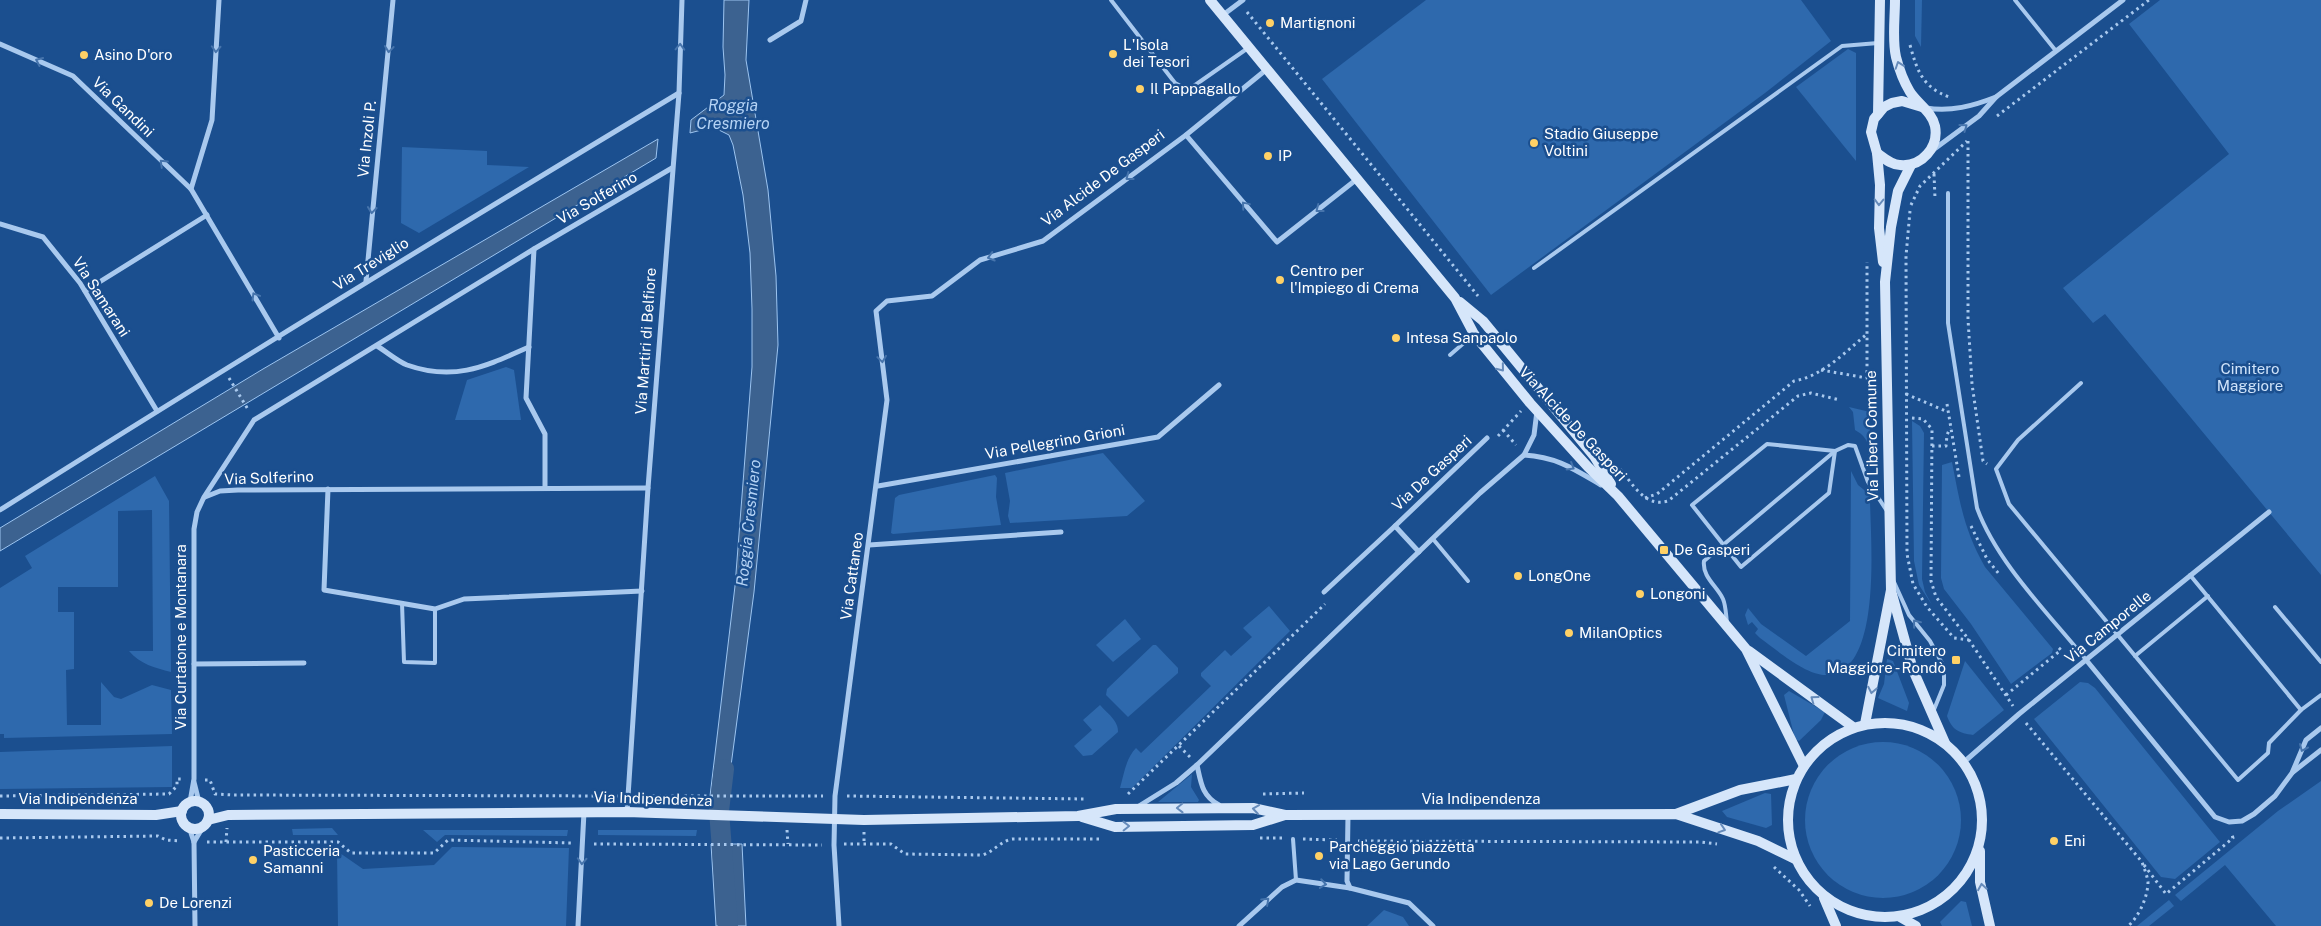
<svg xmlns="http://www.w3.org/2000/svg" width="2321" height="926" font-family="'Public Sans',sans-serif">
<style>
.green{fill:#2e69ad}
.water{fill:#3c6290;stroke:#9cc4f0}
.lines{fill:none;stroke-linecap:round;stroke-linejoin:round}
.canal{stroke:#3c6290;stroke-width:20}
.path{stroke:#a9c9ee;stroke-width:3;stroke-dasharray:2.5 4;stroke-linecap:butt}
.lane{stroke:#a9c9ee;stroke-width:4}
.street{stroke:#a9c9ee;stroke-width:5}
.secondary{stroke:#d6e6fa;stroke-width:10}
.oneway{stroke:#4674ac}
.oneway2{stroke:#668bba}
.poi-dot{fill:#ffd166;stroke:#1b4f8f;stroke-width:2}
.labels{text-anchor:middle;stroke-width:5;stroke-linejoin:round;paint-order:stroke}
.poi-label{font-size:15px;fill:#fff;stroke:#1b4f8f;text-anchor:start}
.street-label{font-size:15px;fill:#fff;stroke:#1b4f8f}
.park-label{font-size:15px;fill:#cfe3fa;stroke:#1b4f8f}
.water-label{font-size:16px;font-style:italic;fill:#b5d3f5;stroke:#1b4f8f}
</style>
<rect width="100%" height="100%" fill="#1b4f8f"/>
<!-- green -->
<g class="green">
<path d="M1426 0H1801L1831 41 1765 93 1491 295 1322 79Z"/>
<path d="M1915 0H1922L1921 47 1915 36Z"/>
<path d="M2160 0H2321V575L2105 314 2093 323 2063 288 2229 154 2129 24Z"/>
<path d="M1848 49 1856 53V161L1796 87Z"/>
<path d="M402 147 487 151V165L529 167 419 233 401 223Z"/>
<path d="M506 367 514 370 521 420H455L467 380Z"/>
<path d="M1849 407 1870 412V465L1868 464C1868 447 1871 439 1855 430L1853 412Z"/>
<path d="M1912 421 1920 426 1924 433 1922 579 1925 592 1932 605 1919 585 1914 561Z"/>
<path d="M1103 453 1145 501 1127 516 1010 523 1008 516 1010 501 1005 473Z"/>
<path d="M1952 462C1960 503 1964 530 1985 567L2053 649 2052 653 2011 684 1971 624 1944 589 1941 578 1942 465Z"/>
<path d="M1851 471 1858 485 1869 494 1870 497C1870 536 1884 674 1826 675 1805 675 1777 650 1760 638L1755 633 1758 629 1752 622 1748 625 1745 615 1748 608 1761 624 1806 656 1850 621Z"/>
<path d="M995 475 997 478 996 497 1001 525 893 534 891 533 895 498 899 495Z"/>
<path d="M155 476 169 501 171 672C155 668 140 664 129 651H153L152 510 118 511V587H58V612H74V669L66 670 67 725H101V682L114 697 121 699 152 685 171 690 172 734 4 738V734H0V588L32 568 25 556Z"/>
<path d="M1269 606 1290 631 1132 788H1120C1124 774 1126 758 1136 748L1141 753 1211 686 1201 676V673L1225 650 1231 656 1252 637 1243 628Z"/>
<path d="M1125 619 1141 639 1113 662 1096 645Z"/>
<path d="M1153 645H1156L1178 668V673L1128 717 1106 695 1107 689Z"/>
<path d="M1887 659 1893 661 1909 703 1907 711 1878 698 1884 684Z"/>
<path d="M1965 661 2004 710 1973 735C1959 733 1952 730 1947 716Z"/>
<path d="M2080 682 2088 683 2095 688 2220 842 2175 879 2161 877 2034 719Z"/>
<path d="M1789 691 1825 712 1821 720 1799 741 1795 739 1784 695Z"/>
<path d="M1100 705C1106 712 1119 721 1118 732L1092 755 1083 756 1074 746 1092 730 1083 720Z"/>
<circle cx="1883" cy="820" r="78"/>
<path d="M172 746V787L0 789V752Z"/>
<path d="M1192 774 1191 787 1199 800 1198 802H1158Z"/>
<path d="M2321 781V926H2276L2225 865 2181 901 2175 895 2278 811Z"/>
<path d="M1765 793 1771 794 1772 825 1766 828 1727 817 1722 811Z"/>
<path d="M638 798H696L697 804H639Z"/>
<path d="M332 828 338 835H293L292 829Z"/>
<path d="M423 830H568L567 836 445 835 437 842Z"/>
<path d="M598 830H697L696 836 598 835Z"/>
<path d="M452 847 569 848 566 926H338L337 851 363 869 434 865Z"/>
<path d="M2169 900 2174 906 2149 926H2137Z"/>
<path d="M1961 901 1966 902 1972 926H1942L1940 922Z"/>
<path d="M1384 910 1403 917 1409 926H1367Z"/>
</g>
<!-- water -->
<g class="water">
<path d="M724 0H749L746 60 768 190 776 276 778 345 754 592 727 796H710L735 586 752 367V309L750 253 743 195 733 145 729 135 713 127 690 133 691 120 724 95 725 75 723 47Z"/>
<path d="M658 139 656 158 0 551V528L263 369Z"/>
<path d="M711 844H742L746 926H716Z"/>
</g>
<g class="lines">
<!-- canal -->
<path class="canal" d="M724 769 719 811 728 926"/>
<!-- path -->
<g class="path">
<path d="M1247 12 1478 296"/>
<path d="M1910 45C1917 70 1922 87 1949 97"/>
<path d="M1997 116 2149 0"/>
<path d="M1968 141V319L1972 384 1983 461 1987 464"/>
<path d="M1934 174 1935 198"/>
<path d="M1911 205 1920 186 1967 141"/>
<path d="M1910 211 1906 256 1907 554 1913 584 1927 607 1954 638 1969 640"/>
<path d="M1821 370 1867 378V262"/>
<path d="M229 378 249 411"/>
<path d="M1906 394 1948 412"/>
<path d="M1947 404 1959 477"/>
<path d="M1912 418 1923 419 1932 429 1931 581 1936 597 1969 640 2013 706"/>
<path d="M1503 430 1516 445"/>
<path d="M1498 436 1521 411"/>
<path d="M1932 446H1946L1947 435 1950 428"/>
<path d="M1620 469C1633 484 1645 508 1668 501L1798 396 1811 393 1840 400"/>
<path d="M1645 498 1657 494 1794 381C1823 376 1845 352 1867 334"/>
<path d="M1971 526 1987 559 1999 574"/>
<path d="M2006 695 2061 650 2058 647"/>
<path d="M2026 723 2142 862C2144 868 2147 875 2148 882 2148 896 2139 917 2128 926"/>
<path d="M1179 746 1190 757"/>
<path d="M205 780H210L215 794 233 795 618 796"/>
<path d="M1128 794 1325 604"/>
<path d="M1263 794 1304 793"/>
<path d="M0 796 169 794 177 786V779H184"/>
<path d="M639 796H823"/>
<path d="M847 796 1086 799"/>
<path d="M787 830 788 844"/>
<path d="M864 832V844"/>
<path d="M0 838 158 836 166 840 181 841"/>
<path d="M1260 838H1284"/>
<path d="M1303 839 1337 840"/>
<path d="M1358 841 1700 842 1717 844"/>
<path d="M207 842H338L351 853H434L448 840 572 843"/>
<path d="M226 842 227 828"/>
<path d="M594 844 822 845"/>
<path d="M844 844H891L905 854 983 855C994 851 1001 841 1012 839H1102"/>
<path d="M2144 865 2166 894 2233 838 2231 832"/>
<path d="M1774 867 1799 890 1810 906"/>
</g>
<!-- lane -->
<g class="lane">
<path d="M1111 0 1175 83 1188 90 1248 48"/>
<path d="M2015 0 2056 51"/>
<path d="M1948 193V323L1977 508C1997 563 2050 615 2087 661"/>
<path d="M1534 268 1842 46 1878 43"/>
<path d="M1450 355 1473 335"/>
<path d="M2081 383 2018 440 1996 469 2009 504 2238 780 2268 753 2269 743 2301 710 2321 695"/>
<path d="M1767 444 1835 451 1829 493 1741 567 1692 505Z"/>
<path d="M1433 539 1468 581"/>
<path d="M2190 575 2301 710"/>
<path d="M1894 582 1909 615 1930 641 1944 667V685L1933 712"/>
<path d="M402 603 404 662 435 663V609"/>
<path d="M2275 607 2321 662"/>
<path d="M1727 623C1726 616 1726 606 1723 599 1717 586 1702 577 1704 561L1835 451 1848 445 1855 446 1868 482 1887 511"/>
<path d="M2135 656 2208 596"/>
<path d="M1293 839 1296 880"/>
</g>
<!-- street -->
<g class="street">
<path d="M1223 15 1243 0"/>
<path d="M770 40 801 21 806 0"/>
<path d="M0 44 73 76 191 189 279 338"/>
<path d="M1926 108C1951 112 1973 106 1996 97"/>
<path d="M1186 135 1267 69"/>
<path d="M1933 150 1979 116 1996 97 2123 0"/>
<path d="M191 189 212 120 219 0"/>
<path d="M0 224 43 237 80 283 157 411"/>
<path d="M534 249 526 398 545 434V487"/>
<path d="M366 281 393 0"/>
<path d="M85 291 207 215"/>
<path d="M377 346C387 352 397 361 407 365 455 382 486 366 529 347"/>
<path d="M1524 455C1557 457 1574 469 1601 485"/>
<path d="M878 486 1158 437 1219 385"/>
<path d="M328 489 324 590 435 609 464 599 642 591"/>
<path d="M205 497 220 491 238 490 648 488"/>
<path d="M0 510C225 368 451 230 679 93"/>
<path d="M1395 526 1487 438"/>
<path d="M869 545 1061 532"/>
<path d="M1324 592 1395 526 1419 552"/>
<path d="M2087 661 2215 817 2229 822 2242 821 2254 814 2275 796 2292 773 2306 740 2321 728"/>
<path d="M194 664 304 663"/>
<path d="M1964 762 2019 714 2269 512"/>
<path d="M1197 765C1201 783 1202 796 1219 805"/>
<path d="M2293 772 2321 750"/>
<path d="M194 782 199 802"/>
<path d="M190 802 194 779V529L197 512 204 497 254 420 534 249 672 168"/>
<path d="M1139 806 1176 783 1197 765 1480 493 1524 455 1534 435 1537 411"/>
<path d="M627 812 648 488 679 93 682 0"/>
<path d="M1348 815 1347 881 1350 888"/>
<path d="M189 827 194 842 195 926"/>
<path d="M194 842 203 827"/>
<path d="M578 926 584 812"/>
<path d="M839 926 834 845 835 796 887 400 876 311 887 301 932 296 980 260 1043 241 1186 135 1277 242 1357 179"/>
<path d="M1239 926 1282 887 1296 880 1350 888 1409 903 1433 926"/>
</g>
<!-- secondary -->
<g class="secondary">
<path d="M1210 0 1455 298 1474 334 1530 403 1588 467 1618 496 1746 649 1804 766"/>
<path d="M1878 114 1880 0"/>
<path d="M1877 153C1884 158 1891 165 1900 165 1922 167 1939 147 1935 126 1932 112 1918 104 1910 92 1904 82 1899 69 1896 57 1892 40 1895 18 1895 0"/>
<path d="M1883 262 1879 228 1880 185 1877 153 1871 132 1874 119 1884 107 1892 103 1902 101 1922 107"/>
<path d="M1460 302 1483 321 1594 456 1611 484"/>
<path d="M1892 594 1913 670 1945 743"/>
<path d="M1749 651 1853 727"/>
<circle cx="1885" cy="820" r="97"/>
<path d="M1865 724 1891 590 1885 282 1891 227 1898 191 1911 165"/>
<circle cx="195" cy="815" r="14"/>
<path d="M0 814 156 815 182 811"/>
<path d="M1676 814 1740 790 1796 779"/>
<path d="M1082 817 1115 827 1253 825 1285 815"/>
<path d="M208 820 228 815 627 812 864 820 1078 816 1116 809 1253 808 1285 815 1676 814 1758 841 1795 859"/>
<path d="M1980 851V882L1990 926"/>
<path d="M1824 898 1836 926"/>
<path d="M1900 917 1916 926"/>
</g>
</g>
<!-- one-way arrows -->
<defs><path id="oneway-chevron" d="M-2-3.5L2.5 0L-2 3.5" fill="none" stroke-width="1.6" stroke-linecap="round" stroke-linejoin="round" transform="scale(1.25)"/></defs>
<g class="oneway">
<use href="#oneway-chevron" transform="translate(680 47) rotate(-88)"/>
<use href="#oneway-chevron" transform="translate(216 49) rotate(93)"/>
<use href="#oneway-chevron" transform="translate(389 49) rotate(96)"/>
<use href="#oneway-chevron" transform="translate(39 61) rotate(-156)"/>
<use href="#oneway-chevron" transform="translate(1964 127) rotate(-36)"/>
<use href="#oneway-chevron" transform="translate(163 163) rotate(-136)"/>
<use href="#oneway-chevron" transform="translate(1129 177) rotate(143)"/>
<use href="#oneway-chevron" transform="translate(1245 205) rotate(-130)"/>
<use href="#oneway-chevron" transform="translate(1319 209) rotate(142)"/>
<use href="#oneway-chevron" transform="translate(372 210) rotate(96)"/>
<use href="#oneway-chevron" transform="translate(991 257) rotate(164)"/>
<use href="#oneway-chevron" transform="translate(255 296) rotate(-121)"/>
<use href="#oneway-chevron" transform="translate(882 359) rotate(82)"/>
<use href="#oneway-chevron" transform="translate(1571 467) rotate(31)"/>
<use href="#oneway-chevron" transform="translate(1916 623) rotate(-129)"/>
<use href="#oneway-chevron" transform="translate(2303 748) rotate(114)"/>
<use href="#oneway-chevron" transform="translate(582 861) rotate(93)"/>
<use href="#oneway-chevron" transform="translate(1323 884) rotate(9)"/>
<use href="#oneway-chevron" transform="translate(1266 901) rotate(-43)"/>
</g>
<g class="oneway2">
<use href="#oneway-chevron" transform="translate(1899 65) rotate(-109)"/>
<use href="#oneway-chevron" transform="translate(1879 202) rotate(91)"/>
<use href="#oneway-chevron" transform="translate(1501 368) rotate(51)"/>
<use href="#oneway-chevron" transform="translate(1872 690) rotate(101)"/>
<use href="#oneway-chevron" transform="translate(1814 699) rotate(-144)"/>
<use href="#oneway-chevron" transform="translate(1180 808) rotate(179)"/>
<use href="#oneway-chevron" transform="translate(1256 809) rotate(-172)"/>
<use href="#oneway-chevron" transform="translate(1126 826) rotate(-1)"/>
<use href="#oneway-chevron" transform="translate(1722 829) rotate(18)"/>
<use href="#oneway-chevron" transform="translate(1982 887) rotate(-99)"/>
</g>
<!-- markers -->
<g class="poi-dot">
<circle cx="1270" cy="23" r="5"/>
<circle cx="1113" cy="54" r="5"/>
<circle cx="84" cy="55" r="5"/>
<circle cx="1140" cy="89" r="5"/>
<circle cx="1534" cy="143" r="5"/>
<circle cx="1268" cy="156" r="5"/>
<circle cx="1280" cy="280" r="5"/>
<circle cx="1396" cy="338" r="5"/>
<rect x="1659" y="545" width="10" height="10" rx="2.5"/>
<circle cx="1518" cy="576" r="5"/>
<circle cx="1640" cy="594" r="5"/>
<circle cx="1569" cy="633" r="5"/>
<rect x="1951" y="655" width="10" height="10" rx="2.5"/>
<circle cx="2054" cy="841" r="5"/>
<circle cx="1319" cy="856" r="5"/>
<circle cx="253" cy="860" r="5"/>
<circle cx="149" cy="903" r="5"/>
</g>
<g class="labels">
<!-- poi labels -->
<g class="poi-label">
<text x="1280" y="28">Martignoni</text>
<text x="1123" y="50">L'Isola<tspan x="1123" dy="17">dei Tesori</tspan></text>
<text x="94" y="60">Asino D'oro</text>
<text x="1150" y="94">Il Pappagallo</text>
<text x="1544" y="139">Stadio Giuseppe<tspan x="1544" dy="17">Voltini</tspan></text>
<text x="1278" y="161">IP</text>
<text x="1290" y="276">Centro per<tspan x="1290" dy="17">l'Impiego di Crema</tspan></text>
<text x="1406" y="343">Intesa Sanpaolo</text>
<text x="1674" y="555">De Gasperi</text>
<text x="1528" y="581">LongOne</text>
<text x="1650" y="599">Longoni</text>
<text x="1579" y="638">MilanOptics</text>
<text x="1946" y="656" text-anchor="end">Cimitero<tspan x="1946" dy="17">Maggiore - Rondò</tspan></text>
<text x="2064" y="846">Eni</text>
<text x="1329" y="852">Parcheggio piazzetta<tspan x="1329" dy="17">via Lago Gerundo</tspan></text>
<text x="263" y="856">Pasticceria<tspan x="263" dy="17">Samanni</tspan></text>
<text x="159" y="908">De Lorenzi</text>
</g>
<!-- street labels -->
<g class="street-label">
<text transform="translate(123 107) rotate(44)" y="5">Via Gandini</text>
<text transform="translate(367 139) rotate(-84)" y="5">Via Inzoli P.</text>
<text transform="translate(1103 178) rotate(-37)" y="5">Via Alcide De Gasperi</text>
<text transform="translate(597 198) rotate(-30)" y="5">Via Solferino</text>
<text transform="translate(371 264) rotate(-32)" y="5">Via Treviglio</text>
<text transform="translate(101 297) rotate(57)" y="5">Via Samarani</text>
<text transform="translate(646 341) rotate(-86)" y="5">Via Martiri di Belfiore</text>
<text transform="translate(1573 424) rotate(47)" y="5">Via Alcide De Gasperi</text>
<text transform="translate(1872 436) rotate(-91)" y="5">Via Libero Comune</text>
<text transform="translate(1055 442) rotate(-10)" y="5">Via Pellegrino Grioni</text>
<text transform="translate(1432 473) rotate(-43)" y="5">Via De Gasperi</text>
<text transform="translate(269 478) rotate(-2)" y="5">Via Solferino</text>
<text transform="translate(852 576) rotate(-82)" y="5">Via Cattaneo</text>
<text transform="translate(2108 627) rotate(-39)" y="5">Via Camporelle</text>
<text transform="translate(181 637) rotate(-90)" y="5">Via Curtatone e Montanara</text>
<text x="78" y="804">Via Indipendenza</text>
<text transform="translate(653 799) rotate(2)" y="5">Via Indipendenza</text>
<text x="1481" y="804">Via Indipendenza</text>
</g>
<!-- park labels -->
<g class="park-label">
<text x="2250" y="374">Cimitero<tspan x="2250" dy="17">Maggiore</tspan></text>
</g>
<!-- water labels -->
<g class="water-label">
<text x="733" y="111">Roggia<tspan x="733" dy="18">Cresmiero</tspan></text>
<text transform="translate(748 523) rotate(-84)" y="6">Roggia Cresmiero</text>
</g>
</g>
</svg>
